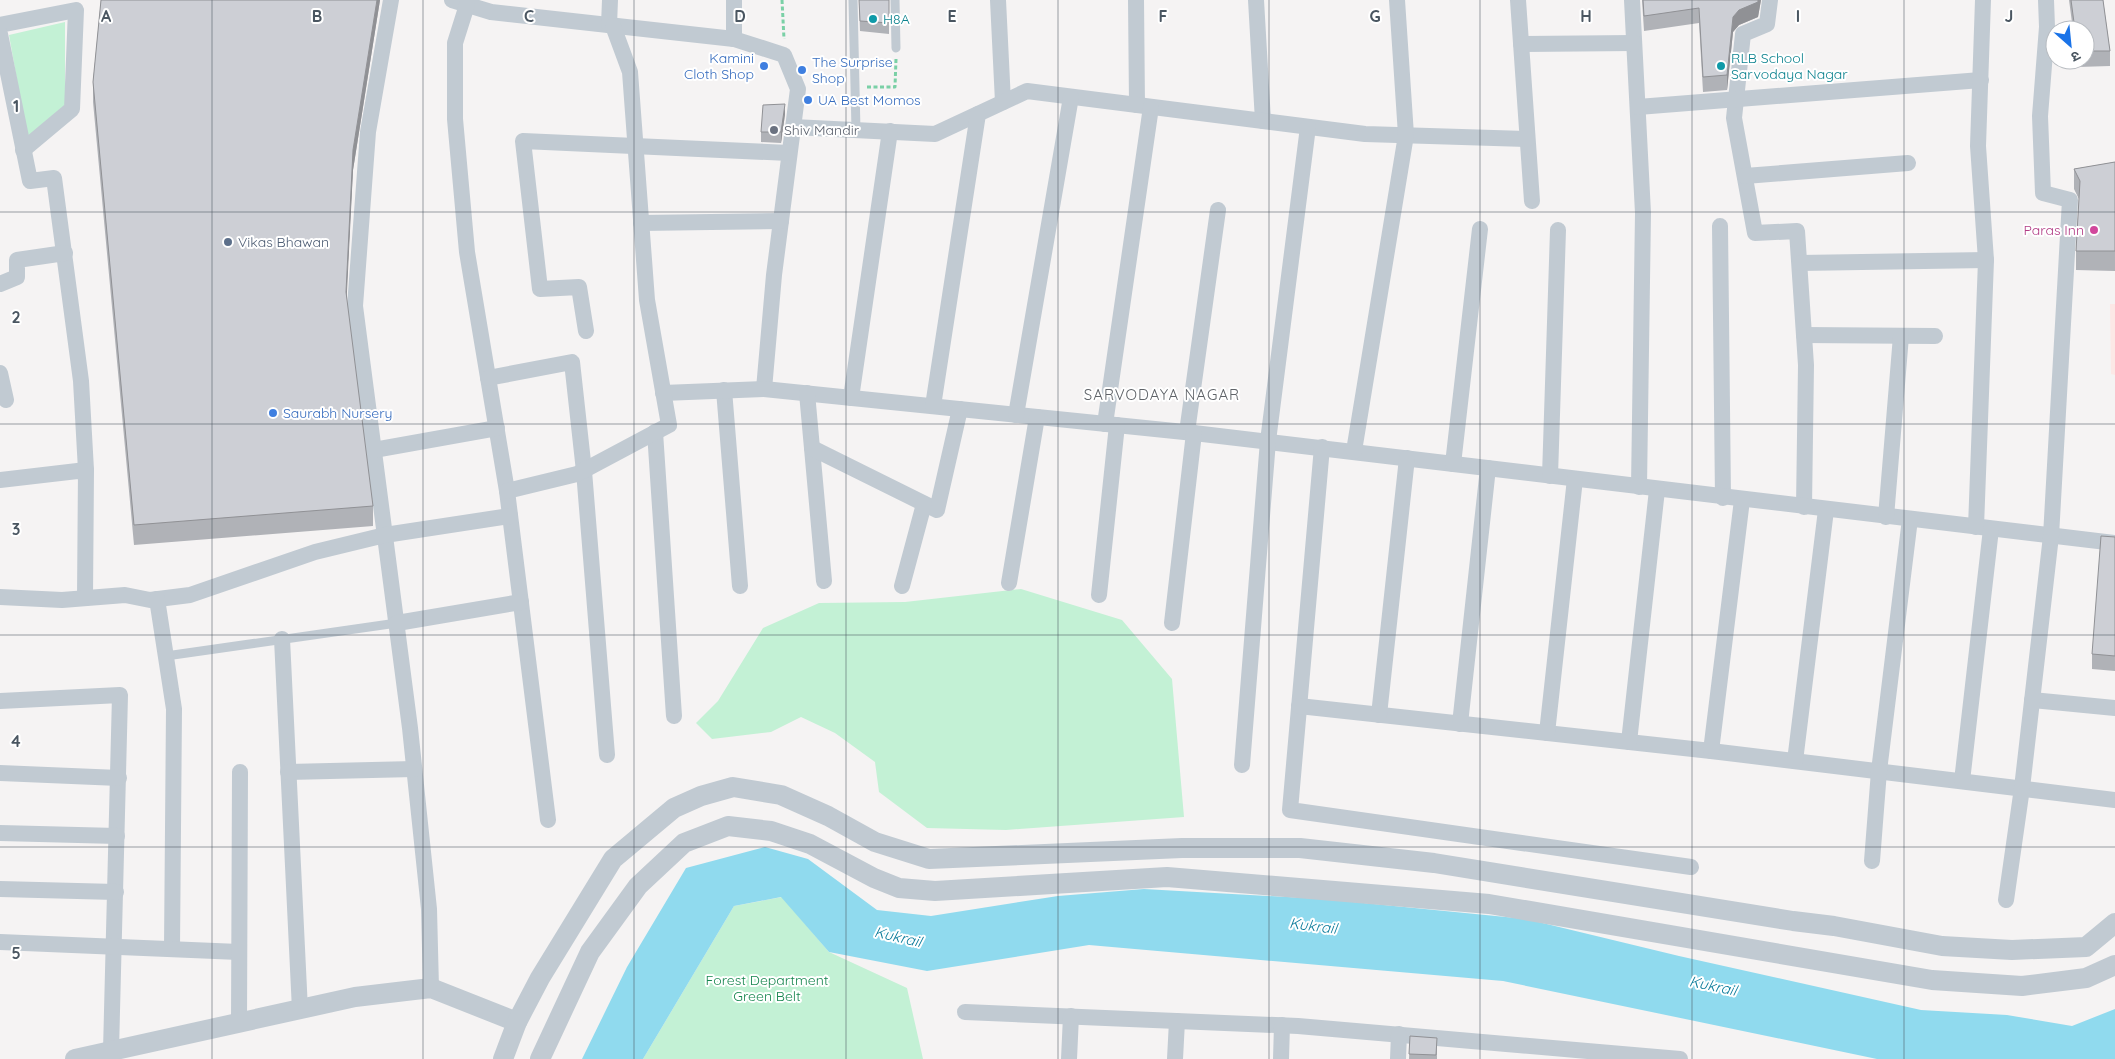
<svg xmlns="http://www.w3.org/2000/svg" width="2115" height="1059" font-family="Quicksand,'Noto Sans Devanagari',sans-serif">
<style>
.medical{fill:#fce8e6}
.green{fill:#c3f1d5}
.water{fill:#90daee}
.lines{fill:none;stroke-linecap:round;stroke-linejoin:round}
.path{stroke:#7ad0a6;stroke-width:3;stroke-dasharray:4 2.5;stroke-linecap:butt}
.service{stroke:#c1cad2;stroke-width:9}
.minor{stroke:#c1cad2;stroke-width:16}
.tertiary{stroke:#c1cad2;stroke-width:20}
.wall{fill:#b0b2b7}
.shaded-wall{fill:#909195}
.building{fill:#cdcfd5;stroke:#909195}
.grid{fill:none;stroke:#4a5661;stroke-width:1;stroke-opacity:0.55}
.culture-dot{fill:#0f9aa8;stroke:#fff;stroke-width:2}
.shop-dot{fill:#3f7fe0;stroke:#fff;stroke-width:2}
.worship-dot{fill:#6b7280;stroke:#fff;stroke-width:2}
.hotel-dot{fill:#d1479c;stroke:#fff;stroke-width:2}
.service-dot{fill:#5c6f8a;stroke:#fff;stroke-width:2}
.labels{text-anchor:middle;stroke-width:4;stroke-linejoin:round;paint-order:stroke}
.culture-label{font-size:14px;fill:#0d838f;stroke:#fff;text-anchor:start}
.shop-label{font-size:14px;fill:#366cbe;stroke:#fff;text-anchor:start}
.worship-label{font-size:14px;fill:#5b616d;stroke:#fff;text-anchor:start}
.hotel-label{font-size:14px;fill:#b23c85;stroke:#fff;text-anchor:end}
.service-label{font-size:14px;fill:#4e5e75;stroke:#fff;text-anchor:start}
.park-label{font-size:14px;fill:#17864f;stroke:#fff}
.neighbourhood-label{font-size:15px;letter-spacing:1px;fill:#5f6368;stroke:#fff}
.water-label{font-size:15px;font-style:italic;fill:#0c7c9b;stroke:#fff}
.grid-label{font-size:16px;text-anchor:middle;font-weight:bold;fill:#4a5661;stroke:#fff;stroke-width:4;stroke-linejoin:round;paint-order:stroke}
</style>
<rect width="100%" height="100%" fill="#f5f3f3"/>
<!-- medical -->
<path class="medical" d="M2110 304H2115V375L2111 374Z"/>
<!-- green -->
<g class="green">
<path d="M65 22V105L27 137 9 35Z"/>
<path d="M1021 589 1122 620 1172 679 1184 817 1006 830 927 828 879 792 875 762 835 733 801 717 771 732 712 739 696 723 718 701 763 628 819 603 905 602Z"/>
<path d="M782 897 829 952 907 988 923 1059H643L734 906Z"/>
</g>
<!-- water -->
<path class="water" d="M765 847 808 859 877 910 931 916 1058 896 1144 889 1323 899 1526 919 1679 956 1921 1010 2007 1015 2072 1026 2115 1009V1059H1877L1503 981 1089 945 927 971 829 952 781 897 734 906 643 1059H582L627 967 686 868Z"/>
<g class="lines">
<!-- path -->
<g class="path">
<path d="M782 0 784 39"/>
<path d="M867 87H895L896 59"/>
</g>
<!-- service -->
<g class="service">
<path d="M853 0 856 130"/>
<path d="M895 0 896 48"/>
<path d="M166 656 397 623"/>
</g>
<!-- minor -->
<g class="minor">
<path d="M391 0 368 132 355 306 410 728 429 909 431 988"/>
<path d="M452 0 491 12 734 39 784 55 798 89 774 275 764 389"/>
<path d="M998 0 1003 102"/>
<path d="M1136 0 1137 105"/>
<path d="M1256 0 1263 121"/>
<path d="M1518 0 1532 201"/>
<path d="M1632 0 1643 213 1639 487"/>
<path d="M1770 0 1767 24 1743 34 1734 118 1755 233 1797 231 1806 365 1804 507"/>
<path d="M467 5 455 43V119L467 252 507 491 548 820"/>
<path d="M0 25 76 10 72 109 23 150"/>
<path d="M609 25 610 0"/>
<path d="M0 34 30 181 54 178 81 381 86 470"/>
<path d="M734 39V0"/>
<path d="M1521 44 1634 43"/>
<path d="M1638 107 1981 80"/>
<path d="M793 127 935 134 1027 91 1365 134 1527 139"/>
<path d="M1745 176 1908 163"/>
<path d="M641 223 781 221"/>
<path d="M1720 226 1723 498"/>
<path d="M1800 263 1986 260"/>
<path d="M0 284 17 277V260L65 253"/>
<path d="M586 331 579 287 540 289 523 141 789 153"/>
<path d="M1804 335 1935 336"/>
<path d="M0 373 6 400"/>
<path d="M488 378 572 362 584 471 607 755"/>
<path d="M724 390 740 586"/>
<path d="M663 393 764 389 1194 433 2115 543"/>
<path d="M807 393 824 581"/>
<path d="M851 398 890 131"/>
<path d="M933 406 978 114"/>
<path d="M1016 415 1071 97"/>
<path d="M1105 424 1151 107"/>
<path d="M655 432 674 716"/>
<path d="M1187 432 1218 210"/>
<path d="M1322 447 1290 810 1691 867"/>
<path d="M812 448 937 510 960 409"/>
<path d="M374 450 497 428"/>
<path d="M1354 451 1406 135 1397 0"/>
<path d="M1453 464 1480 229"/>
<path d="M1550 476 1558 230"/>
<path d="M0 480 86 470 85 598"/>
<path d="M507 491 577 474 669 425 647 300 630 72 613 26"/>
<path d="M1886 517 1901 336"/>
<path d="M1976 527 1986 260 1978 146 1983 0"/>
<path d="M1009 583 1037 417"/>
<path d="M902 586 924 504"/>
<path d="M1099 595 1117 425"/>
<path d="M0 597 62 600 125 595 150 600 190 595 315 552 385 535 510 516"/>
<path d="M157 599 174 709 172 948"/>
<path d="M397 623 521 602"/>
<path d="M1172 623 1194 433"/>
<path d="M282 639 300 1010"/>
<path d="M2032 700 2115 708"/>
<path d="M0 701 120 695 111 1051"/>
<path d="M1299 706 1711 751 2115 800"/>
<path d="M1379 715 1407 458"/>
<path d="M1460 724 1488 468"/>
<path d="M1547 733 1575 479"/>
<path d="M1629 742 1657 490"/>
<path d="M1711 751 1742 500"/>
<path d="M1795 761 1826 510"/>
<path d="M1242 765 1268 441 1308 127"/>
<path d="M288 772 414 769"/>
<path d="M0 773 119 778"/>
<path d="M1962 781 1991 529"/>
<path d="M0 833 117 836"/>
<path d="M1872 861 1879 771 1910 519"/>
<path d="M0 889 116 892"/>
<path d="M2006 900 2022 788 2051 536 2070 200 2043 193 2040 116 2047 27 2046 0"/>
<path d="M0 942 239 952"/>
<path d="M965 1012 1298 1026 1680 1059"/>
<path d="M239 1023 240 772"/>
<path d="M1069 1059 1071 1016"/>
<path d="M1175 1059 1177 1021"/>
<path d="M1281 1059 1282 1025"/>
<path d="M1398 1059 1399 1034"/>
</g>
<!-- tertiary -->
<g class="tertiary">
<path d="M75 1059 355 997 431 988 517 1022"/>
<path d="M503 1059 517 1022 540 978 613 859 674 808 701 796 733 787 781 795 828 816 875 842 929 859 1182 848H1300L1434 863 1793 921 1834 926 1942 946 2012 950 2086 947 2115 923"/>
<path d="M540 1059 590 952 638 886 684 843 728 826 771 831 810 844 874 878 899 888 935 891 1167 877 1489 904 1932 980 2022 986 2086 978 2115 965"/>
</g>
</g>
<!-- wall -->
<g class="wall">
<path d="M101 0H380L353 170 346 298 373 506V526L134 545 93 102V82Z"/>
<path d="M859 0H889V34L860 31Z"/>
<path d="M1642 0H1761L1758 17 1739 25 1733 32 1727 90 1703 92 1699 23 1644 31Z"/>
<path d="M2069 0H2103L2110 51V66L2078 67 2077 60H2085V30H2073Z"/>
<path d="M785 114 781 143 761 142V132Z"/>
<path d="M2115 162V271L2076 270V251L2079 199 2074 189V169Z"/>
<path d="M2115 537V671L2092 669V654Z"/>
<path d="M1410 1036 1437 1038V1059H1409Z"/>
</g>
<!-- shaded-wall -->
<g class="shaded-wall">
<path d="M377 0H380L353 170 346 312V292L353 150Z"/>
<path d="M1758 0H1761L1758 17 1739 25 1733 32 1727 90V75L1733 17 1739 10Z"/>
<path d="M785 104V114L781 143V132Z"/>
</g>
<!-- building -->
<g class="building">
<path d="M101 0H377L353 150 346 292 373 506 134 525 93 82Z"/>
<path d="M859 0H889V23L860 21Z"/>
<path d="M1643 0H1758V2L1739 10 1733 17 1727 75 1703 77 1699 8 1644 16Z"/>
<path d="M2071 0H2103L2110 51H2085V30H2075Z"/>
<path d="M785 104 781 132H761L763 105Z"/>
<path d="M2115 162V251H2076L2080 181 2074 169Z"/>
<path d="M2101 536 2115 537V656L2092 654Z"/>
<path d="M1410 1036 1437 1038 1436 1055 1409 1054Z"/>
</g>
<!-- grid -->
<path class="grid" d="M212 0V1059M423 0V1059M634 0V1059M846 0V1059M1058 0V1059M1269 0V1059M1480 0V1059M1692 0V1059M1904 0V1059M0 212H2115M0 424H2115M0 635H2115M0 847H2115"/>
<!-- markers -->
<g class="culture-dot">
<circle cx="873" cy="19" r="5"/>
<circle cx="1721" cy="66" r="5"/>
</g>
<g class="shop-dot">
<circle cx="764" cy="66" r="5"/>
<circle cx="802" cy="70" r="5"/>
<circle cx="808" cy="100" r="5"/>
<circle cx="273" cy="413" r="5"/>
</g>
<circle class="worship-dot" cx="774" cy="130" r="5"/>
<circle class="hotel-dot" cx="2094" cy="230" r="5"/>
<circle class="service-dot" cx="228" cy="242" r="5"/>
<g class="labels">
<!-- culture labels -->
<g class="culture-label">
<text x="883" y="24">H8A</text>
<text x="1731" y="63">RLB School<tspan x="1731" dy="16">Sarvodaya Nagar</tspan></text>
</g>
<!-- shop labels -->
<g class="shop-label">
<text x="754" y="63" text-anchor="end">Kamini<tspan x="754" dy="16">Cloth Shop</tspan></text>
<text x="812" y="67">The Surprise<tspan x="812" dy="16">Shop</tspan></text>
<text x="818" y="105">UA Best Momos</text>
<text x="283" y="418">Saurabh Nursery</text>
</g>
<!-- worship labels -->
<g class="worship-label">
<text x="784" y="135">Shiv Mandir</text>
</g>
<!-- hotel labels -->
<g class="hotel-label">
<text x="2084" y="235">Paras Inn</text>
</g>
<!-- service labels -->
<g class="service-label">
<text x="238" y="247">Vikas Bhawan</text>
</g>
<!-- park labels -->
<g class="park-label">
<text x="767" y="985">Forest Department<tspan x="767" dy="16">Green Belt</tspan></text>
</g>
<!-- neighbourhood labels -->
<g class="neighbourhood-label">
<text x="1162" y="400">SARVODAYA NAGAR</text>
</g>
<!-- water labels -->
<g class="water-label">
<text transform="translate(1313 926) rotate(7)" y="5">Kukrail</text>
<text transform="translate(898 937) rotate(13)" y="5">Kukrail</text>
<text transform="translate(1713 986) rotate(12)" y="5">Kukrail</text>
</g>
</g>
<g class="grid-label">
<text x="106" y="22">A</text>
<text x="317" y="22">B</text>
<text x="529" y="22">C</text>
<text x="740" y="22">D</text>
<text x="952" y="22">E</text>
<text x="1163" y="22">F</text>
<text x="1375" y="22">G</text>
<text x="1586" y="22">H</text>
<text x="1798" y="22">I</text>
<text x="2009" y="22">J</text>
<text x="16" y="112">1</text>
<text x="16" y="323">2</text>
<text x="16" y="535">3</text>
<text x="16" y="747">4</text>
<text x="16" y="959">5</text>
</g>
<!-- north arrow -->
<g transform="translate(2070 45) rotate(153)"><circle r="24" fill="#ffffff" stroke="#b7bbc0"/>
<path d="M0-4L9 19L0 12L-9 19Z" fill="#1a73e8"/>
<text y="-8" font-size="14" font-weight="bold" text-anchor="middle" fill="#4a5661">उ</text>
</g>
</svg>
